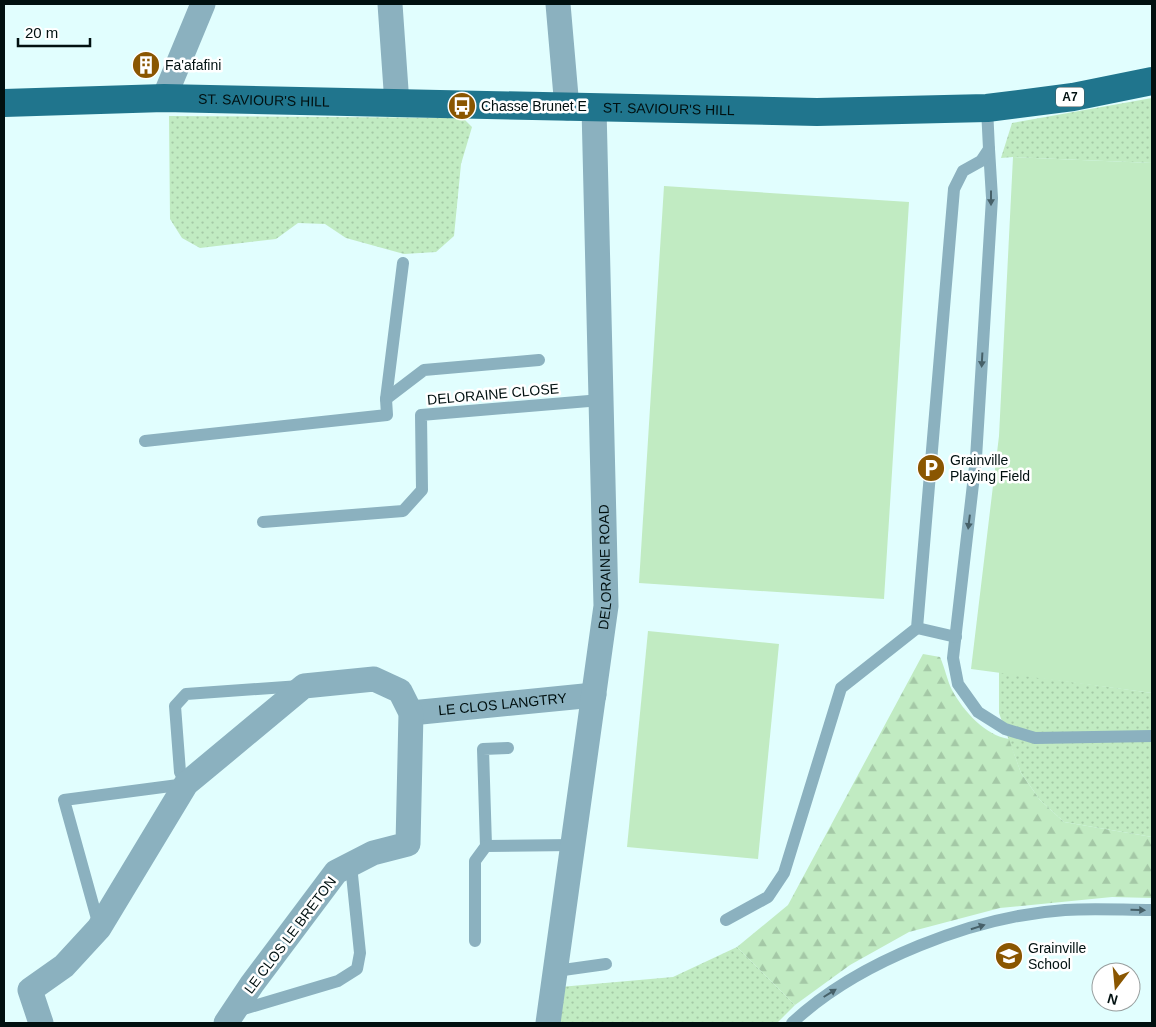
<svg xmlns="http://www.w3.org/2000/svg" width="1156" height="1027" font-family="Arial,sans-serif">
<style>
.green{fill:url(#green-dots)}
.forest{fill:url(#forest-firs)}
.pitch{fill:#c1ebc2}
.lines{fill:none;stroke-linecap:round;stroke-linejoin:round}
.service{stroke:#8bb1bf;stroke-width:12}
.minor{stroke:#8bb1bf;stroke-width:25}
.primary{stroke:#20758d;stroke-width:28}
.oneway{fill:#466068}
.labels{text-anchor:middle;stroke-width:5;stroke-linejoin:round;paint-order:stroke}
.shield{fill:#fff;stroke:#4d5858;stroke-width:1}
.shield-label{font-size:12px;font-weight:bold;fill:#011010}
.poi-label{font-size:14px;fill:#011010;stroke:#fff;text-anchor:start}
.street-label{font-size:14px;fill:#011010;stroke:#fff}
</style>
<defs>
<pattern id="green-dots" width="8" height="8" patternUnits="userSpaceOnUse" patternTransform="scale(1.25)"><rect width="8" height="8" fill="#c1ebc2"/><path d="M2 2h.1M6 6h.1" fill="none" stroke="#a4c8a6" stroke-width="1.8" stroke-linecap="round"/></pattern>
<pattern id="forest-firs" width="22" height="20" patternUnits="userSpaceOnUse" patternTransform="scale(1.25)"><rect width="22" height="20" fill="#c1ebc2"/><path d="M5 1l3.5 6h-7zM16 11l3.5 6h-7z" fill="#a4c8a6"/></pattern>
</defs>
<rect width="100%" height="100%" fill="#e1fefe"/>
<!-- green -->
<g class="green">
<path d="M1152 98V163L1013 157 1001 158 1012 123Z"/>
<path d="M169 116 463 118 472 127 461 164 454 236 436 252 404 254 346 238 325 224 298 223 276 239 200 248 182 238 170 219Z"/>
<path d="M999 672 1152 693V837L1064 822 1040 800 1021 773 999 713Z"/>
<path d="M737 947 795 1005 777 1023H557L560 987 673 977Z"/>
</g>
<!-- forest -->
<path class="forest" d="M923 654 940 657C945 668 947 680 952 690 964 712 985 735 1009 739L1021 773 1040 800 1064 822 1152 837V898L1112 897 1000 908 909 932 850 965 795 1005 737 947 788 905Z"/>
<!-- pitch -->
<g class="pitch">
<path d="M1013 157 1152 163V693L971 669 999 436Z"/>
<path d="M664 186 909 202 884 599 639 583Z"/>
<path d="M648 631 779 644 758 859 627 847Z"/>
</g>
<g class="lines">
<!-- service -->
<g class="service">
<path d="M989 149 992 198 976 458 953 658 958 684 978 712 1005 729 1035 738 1152 736"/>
<path d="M386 399 424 370 539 360"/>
<path d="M145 441 387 415 386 399 403 263"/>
<path d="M263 522 403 511 422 490 421 415 601 400"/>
<path d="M917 628 956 637"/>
<path d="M486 846 483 749 508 748"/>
<path d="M726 920 768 897 784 873 841 688 917 628 954 189 963 171 981 161 989 149 987 108"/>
<path d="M99 926 64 800 186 784 180 772 175 706 186 694 300 686"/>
<path d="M475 941V861L486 846 574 845"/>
<path d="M556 971 606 964"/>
<path d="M237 1011 338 981 357 969 360 953 351 865"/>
<path d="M792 1023C858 961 975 916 1065 910 1094 908 1123 910 1152 910"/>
</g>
<!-- minor -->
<g class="minor">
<path d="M390 4 397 104"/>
<path d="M558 4 567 108"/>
<path d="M164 98 203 4"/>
<path id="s1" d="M411 713 594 695"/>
<path d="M41 1023 30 990 64 966 99 928 186 784 304 686 374 679 400 691 411 713 408 844 373 853 336 872 252 984 226 1023"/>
<path id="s2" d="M548 1023 606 606 594 108"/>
</g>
<!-- primary -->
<path class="primary" id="s3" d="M4 103 164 98 817 112 987 108 1073 97 1152 81"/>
</g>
<!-- one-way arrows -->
<defs><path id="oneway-solid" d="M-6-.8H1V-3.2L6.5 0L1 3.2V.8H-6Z" transform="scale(1.25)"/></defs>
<g class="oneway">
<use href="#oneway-solid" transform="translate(991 198) rotate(90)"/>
<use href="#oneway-solid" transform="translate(982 360) rotate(93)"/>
<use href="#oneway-solid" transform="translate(969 522) rotate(97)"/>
<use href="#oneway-solid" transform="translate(1138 910) rotate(1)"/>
<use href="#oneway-solid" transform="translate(978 927) rotate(-18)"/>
<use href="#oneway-solid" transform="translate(830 993) rotate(-32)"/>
</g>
<!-- icons -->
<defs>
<symbol id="building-disc" viewBox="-11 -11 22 22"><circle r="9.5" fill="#8a5601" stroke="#fff"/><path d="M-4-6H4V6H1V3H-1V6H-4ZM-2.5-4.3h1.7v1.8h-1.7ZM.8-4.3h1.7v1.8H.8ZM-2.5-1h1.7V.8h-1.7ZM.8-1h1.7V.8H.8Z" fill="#fff"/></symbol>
<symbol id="bus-disc" viewBox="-11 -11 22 22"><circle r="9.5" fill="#8a5601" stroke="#fff"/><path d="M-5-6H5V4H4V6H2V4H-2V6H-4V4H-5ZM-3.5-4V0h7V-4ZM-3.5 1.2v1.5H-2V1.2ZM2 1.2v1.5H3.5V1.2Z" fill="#fff"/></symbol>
<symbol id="parking-disc" viewBox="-11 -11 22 22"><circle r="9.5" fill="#8a5601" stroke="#fff"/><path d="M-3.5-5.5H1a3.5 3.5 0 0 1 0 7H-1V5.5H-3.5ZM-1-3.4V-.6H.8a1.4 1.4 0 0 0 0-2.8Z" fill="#fff"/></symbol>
<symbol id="school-disc" viewBox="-11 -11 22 22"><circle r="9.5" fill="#8a5601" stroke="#fff"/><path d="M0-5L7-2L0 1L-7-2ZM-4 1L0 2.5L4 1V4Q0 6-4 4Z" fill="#fff"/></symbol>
</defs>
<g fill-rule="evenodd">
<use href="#building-disc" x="130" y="49" width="32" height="32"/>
<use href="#bus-disc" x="446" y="90" width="32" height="32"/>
<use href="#parking-disc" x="915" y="452" width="32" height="32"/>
<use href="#school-disc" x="993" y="940" width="32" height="32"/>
</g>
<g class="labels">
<!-- shield labels -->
<rect class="shield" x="1056" y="87.5" width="28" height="19" rx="4"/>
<g class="shield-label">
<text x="1070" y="101">A7</text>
</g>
<!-- poi labels -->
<g class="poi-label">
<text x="165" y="70">Fa'afafini</text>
<text x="481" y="111">Chasse Brunet E</text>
<text x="950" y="465">Grainville<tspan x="950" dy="16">Playing Field</tspan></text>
<text x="1028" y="953">Grainville<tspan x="1028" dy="16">School</tspan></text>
</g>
<!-- street labels -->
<g class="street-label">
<text dy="5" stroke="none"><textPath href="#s3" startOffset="260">ST. SAVIOUR'S HILL</textPath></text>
<text dy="5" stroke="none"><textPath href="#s3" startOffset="665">ST. SAVIOUR'S HILL</textPath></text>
<text transform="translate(493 394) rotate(-5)" y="5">DELORAINE CLOSE</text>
<text dy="5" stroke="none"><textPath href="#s2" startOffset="460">DELORAINE ROAD</textPath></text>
<text dy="5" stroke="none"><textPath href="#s1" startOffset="92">LE CLOS LANGTRY</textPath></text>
<text transform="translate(290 935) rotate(-53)" y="5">LE CLOS LE BRETON</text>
</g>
</g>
<!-- border -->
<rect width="1156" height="1027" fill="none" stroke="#011010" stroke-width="10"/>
<!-- north arrow -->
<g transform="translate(1116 987) rotate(196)"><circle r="24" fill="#ffffff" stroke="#999f9f"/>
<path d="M0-4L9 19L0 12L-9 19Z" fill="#8a5601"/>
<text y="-8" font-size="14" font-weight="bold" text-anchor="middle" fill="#011010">N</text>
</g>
<!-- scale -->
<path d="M18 38v8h72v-8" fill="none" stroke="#011010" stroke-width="2.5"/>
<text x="25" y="38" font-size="15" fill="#011010" stroke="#ffffff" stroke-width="4" paint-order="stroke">20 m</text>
</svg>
